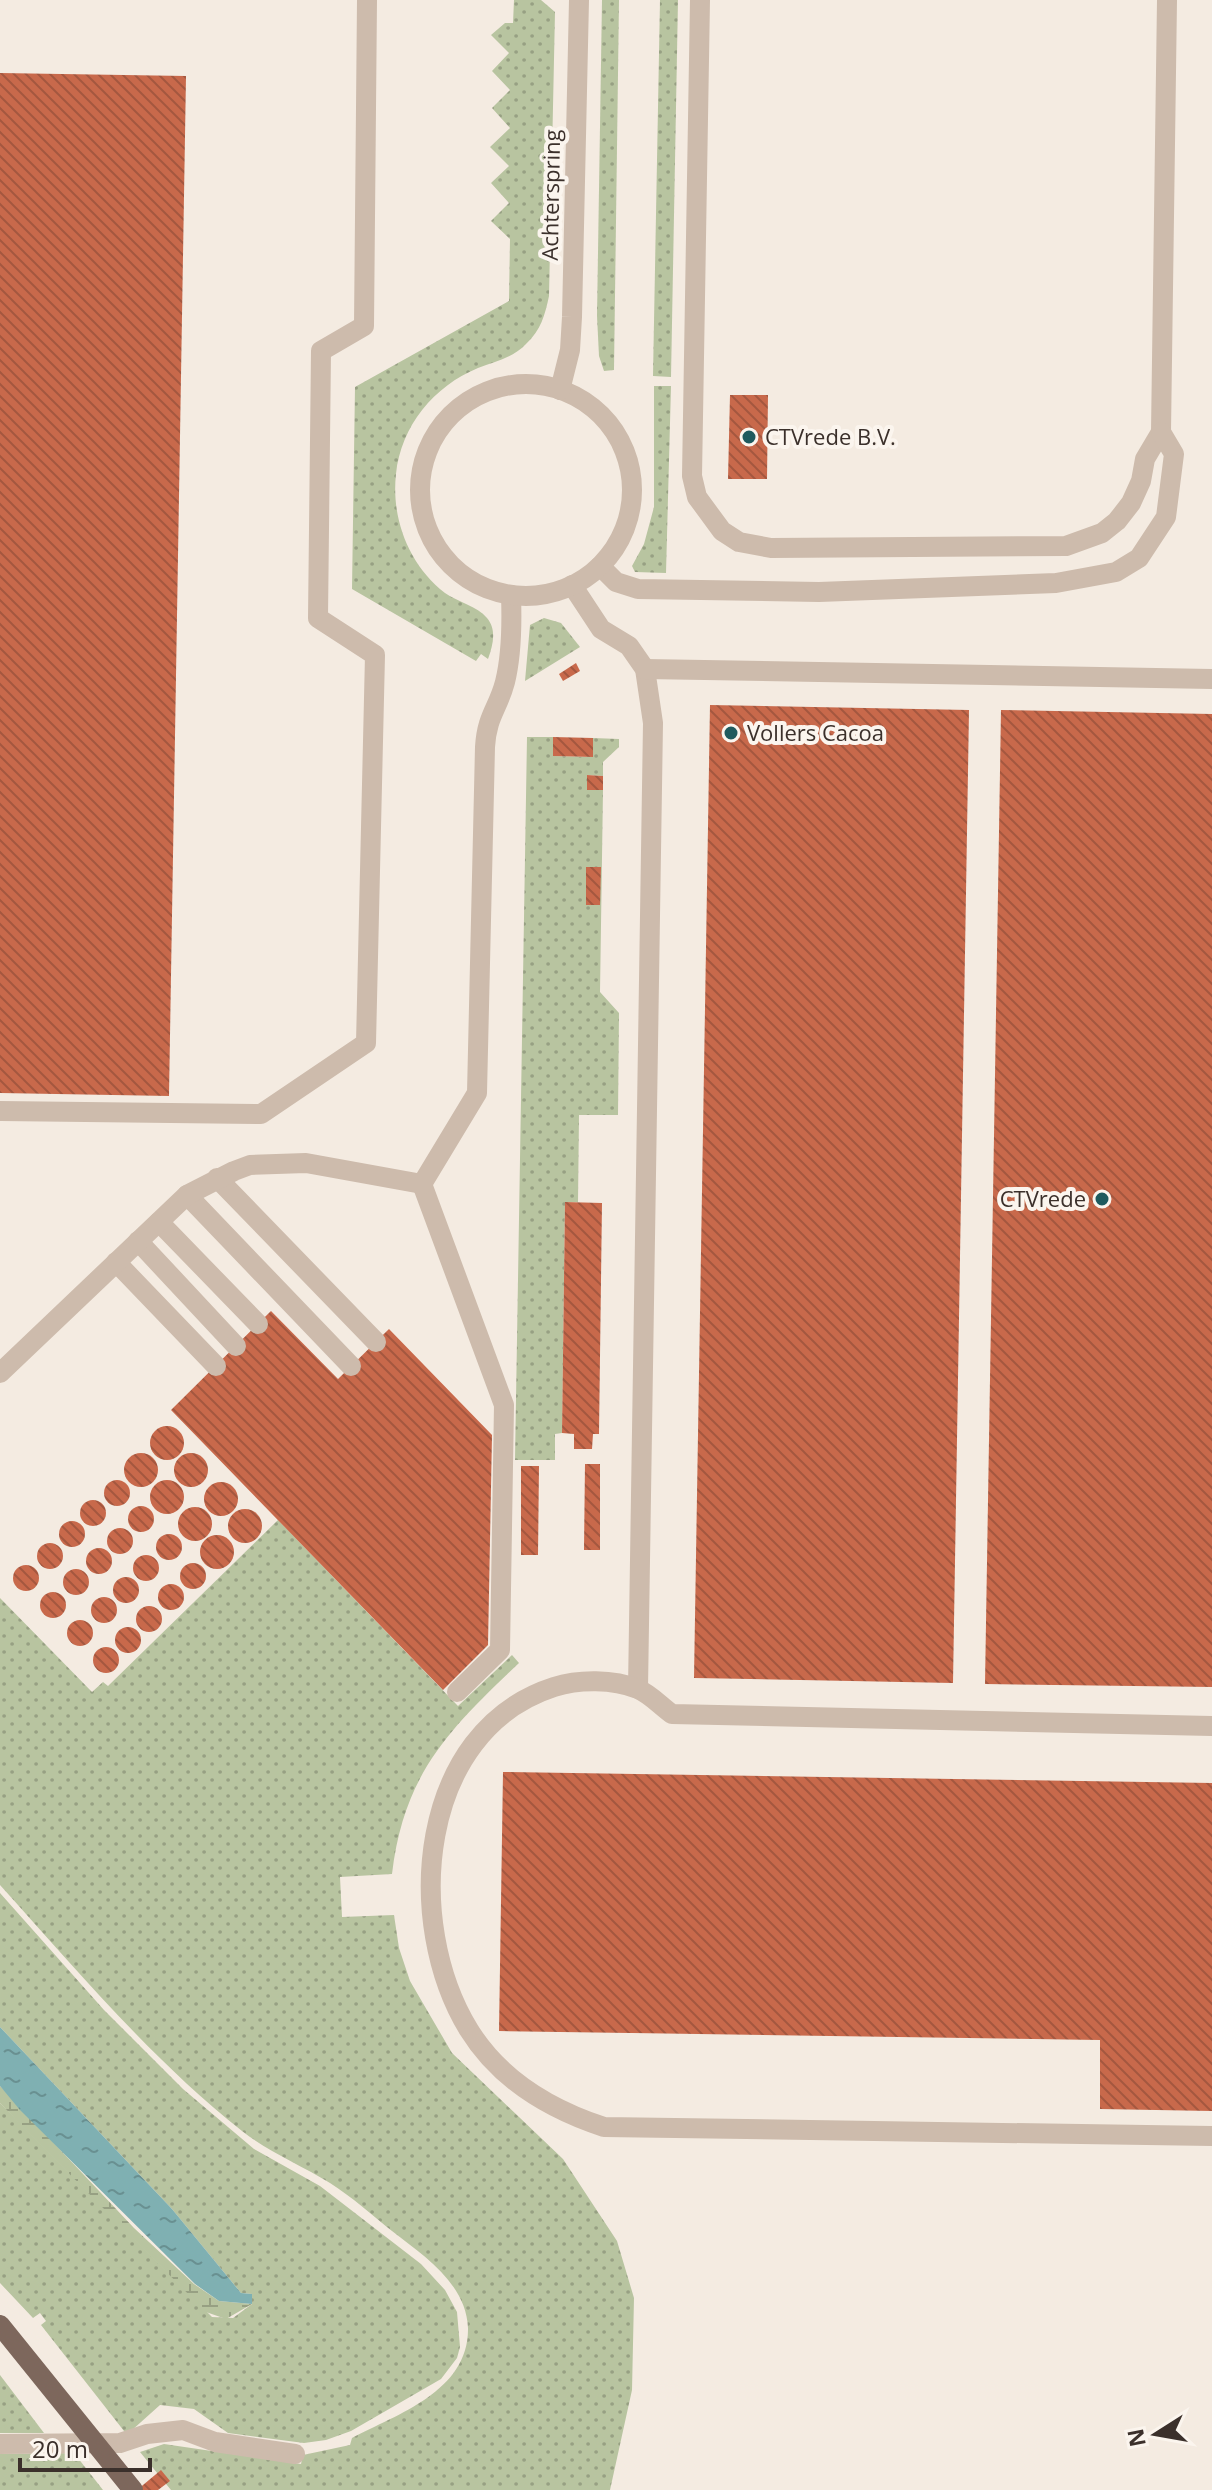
<svg xmlns="http://www.w3.org/2000/svg" width="1212" height="2490" font-family="'Open Sans',sans-serif">
<style>
.grass{fill:url(#grass-dots)}
.wetland{fill:url(#wetland-marsh)}
.water{fill:url(#water-ripples)}
.building{fill:url(#building-back-hatch)}
.lines{fill:none;stroke-linecap:round;stroke-linejoin:round}
.lane{stroke:#cdbbac;stroke-width:20}
.street{stroke:#cdbbac;stroke-width:20}
.primary{stroke:#7d675c;stroke-width:20}
.poi-dot{fill:#1f5a5e;stroke:#fbf5ee;stroke-width:3}
.labels{text-anchor:middle;stroke-width:8;stroke-linejoin:round;paint-order:stroke}
.street-label{font-size:22px;fill:#3b302b;stroke:#fbf5ee}
.poi-label{font-size:22px;fill:#3b302b;stroke:#fbf5ee;text-anchor:start}
</style>
<defs>
<pattern id="grass-dots" width="8" height="8" patternUnits="userSpaceOnUse" patternTransform="scale(2)"><rect width="8" height="8" fill="#b8c4a0"/><path d="M2 2h.1M6 6h.1" fill="none" stroke="#97a083" stroke-width="1.8" stroke-linecap="round"/></pattern>
<pattern id="wetland-marsh" width="20" height="14" patternUnits="userSpaceOnUse" patternTransform="scale(2)"><rect width="20" height="14" fill="#b8c4a0"/><path d="M1 5h8M5 5V1M11 12h8M15 12V8" fill="none" stroke="#97a083"/></pattern>
<pattern id="water-ripples" width="26" height="14" patternUnits="userSpaceOnUse" patternTransform="scale(2)"><rect width="26" height="14" fill="#7fb0b2"/><path d="M2 4q2-2 4 0t4 0M15 11q2-2 4 0t4 0" fill="none" stroke="#699091"/></pattern>
<pattern id="building-back-hatch" width="6" height="6" patternUnits="userSpaceOnUse" patternTransform="scale(2)"><rect width="6" height="6" fill="#c8694b"/><path d="M-1 5l2 2M0 0l6 6M5-1l2 2" fill="none" stroke="#a4573f"/></pattern>
</defs>
<rect width="100%" height="100%" fill="#f4ebe1"/>
<!-- grass -->
<g class="grass">
<path d="M514 0H541L555 12 549 296C545 315 541 330 526 344 513 358 495 361 478 368 434 386 401 426 396 474 391 519 409 565 445 593 458 602 477 606 487 618 497 630 493 645 488 659L481 654 476 661 352 589 355 387 509 301 510 239 491 221 509 203 491 183 509 166 490 147 510 128 492 108 510 90 492 71 509 53 491 35 505 23H513Z"/>
<path d="M602 0H619L614 370 604 371 599 356 597 316Z"/>
<path d="M660 0H678L671 377 653 376Z"/>
<path d="M654 386H671L666 573 635 572 632 566 644 544 654 507Z"/>
<path d="M544 618 561 623 580 647 525 681 530 625Z"/>
<path d="M527 737H553L554 756 592 757 593 738 619 739V747L603 762V776L587 775V789L603 790 600 992 619 1013 618 1115H579L578 1202H565L562 1433 555 1434V1460H515Z"/>
<path d="M278 1520 458 1706 512 1655 519 1663C449 1730 404 1773 392 1874L340 1877 342 1917 394 1915 399 1948 410 1981 452 2053 563 2159 617 2241 634 2298 632 2390 610 2490H171L140 2452 164 2444 301 2464 303 2455 350 2445 352 2438C398 2414 469 2391 468 2328 466 2283 424 2256 392 2231 372 2215 352 2197 330 2183 301 2165 269 2152 242 2131 152 2060 76 1969 0 1885V1598L92 1692 103 1682 108 1686Z"/>
<path d="M0 1893 104 2010 183 2089 254 2149 320 2186 421 2264 445 2290 457 2312 460 2347 457 2358 441 2379 351 2431 326 2440 304 2443 228 2433 194 2409 160 2405 131 2431H124L41 2325 46 2321 40 2313 33 2318 0 2283V2103L212 2317 233 2318 252 2304V2294L241 2293 172 2209 0 2027Z"/>
<path d="M0 2375 44 2433H0Z"/>
<path d="M74 2453 103 2490H0V2454Z"/>
</g>
<!-- wetland -->
<path class="wetland" d="M0 2086 134 2228 194 2284 219 2301 252 2304 226 2319 206 2312 18 2122 0 2103Z"/>
<!-- water -->
<path class="water" d="M0 2027 172 2209 241 2293 252 2294V2304L219 2301 195 2284 20 2110 0 2086Z"/>
<!-- building -->
<g class="building">
<path d="M0 73 186 76 169 1096 0 1093Z"/>
<path d="M730 395H768L767 479H728Z"/>
<path d="M576 663 580 671 563 681 559 674Z"/>
<path d="M710 705 969 710 953 1683 694 1678Z"/>
<path d="M1001 710 1212 714V1687L985 1684Z"/>
<path d="M553 737 593 738V757L553 756Z"/>
<path d="M587 775 603 776V790H587Z"/>
<path d="M586 867H601L600 905H586Z"/>
<path d="M565 1202 602 1203 599 1434H593L592 1449H574V1434L562 1433Z"/>
<path d="M271 1311 338 1379 389 1329 492 1435 488 1645 443 1690 171 1410Z"/>
<circle cx="167" cy="1443" r="17"/>
<circle cx="141" cy="1470" r="17"/>
<circle cx="191" cy="1470" r="17"/>
<path d="M585 1464H600V1550H584Z"/>
<path d="M521 1466H539L538 1555H521Z"/>
<circle cx="167" cy="1497" r="17"/>
<circle cx="117" cy="1493" r="13"/>
<circle cx="221" cy="1499" r="17"/>
<circle cx="93" cy="1513" r="13"/>
<circle cx="141" cy="1519" r="13"/>
<circle cx="195" cy="1524" r="17"/>
<circle cx="245" cy="1526" r="17"/>
<circle cx="72" cy="1534" r="13"/>
<circle cx="120" cy="1541" r="13"/>
<circle cx="169" cy="1547" r="13"/>
<circle cx="217" cy="1552" r="17"/>
<circle cx="50" cy="1556" r="13"/>
<circle cx="99" cy="1561" r="13"/>
<circle cx="146" cy="1568" r="13"/>
<circle cx="193" cy="1576" r="13"/>
<circle cx="26" cy="1578" r="13"/>
<circle cx="76" cy="1582" r="13"/>
<circle cx="126" cy="1590" r="13"/>
<circle cx="171" cy="1597" r="13"/>
<circle cx="53" cy="1605" r="13"/>
<circle cx="104" cy="1610" r="13"/>
<circle cx="149" cy="1619" r="13"/>
<circle cx="80" cy="1633" r="13"/>
<circle cx="128" cy="1640" r="13"/>
<circle cx="106" cy="1660" r="13"/>
<path d="M503 1772 1212 1783V2111L1100 2109V2040L499 2031Z"/>
<path d="M161 2470 170 2481 158 2490H137Z"/>
</g>
<g class="lines">
<!-- lane -->
<g class="lane">
<path d="M700 0 692 476 697 497 722 531 739 542 771 548 1066 546 1102 533 1117 521 1131 503 1141 481 1145 459 1161 432 1167 0"/>
<path d="M600 566 616 582 638 589 819 592 1056 583 1116 572 1139 558 1166 517 1174 454 1161 432"/>
<path d="M572 585 601 629 629 646 645 669 653 723 638 1689"/>
<path d="M645 669 1212 679"/>
<path d="M0 1111 261 1114 366 1043 375 655 318 618 321 351 364 326 367 0"/>
<path d="M217 1178 376 1342"/>
<path d="M422 1184 504 1405 500 1650 457 1692"/>
<path d="M187 1195 351 1366"/>
<path d="M159 1222 258 1324"/>
<path d="M138 1241 236 1346"/>
<path d="M116 1262 216 1366"/>
<path d="M0 1373 187 1195 234 1171 250 1165 306 1163 422 1184 477 1093 485 747C487 715 498 709 505 682 512 654 512 623 511 595"/>
<path d="M1212 1726 672 1714C662 1707 650 1694 638 1689 613 1679 579 1679 554 1687 417 1731 403 1923 469 2030 500 2080 549 2109 604 2127L1212 2136"/>
</g>
<!-- street -->
<g class="street">
<circle cx="526" cy="490" r="106"/>
<path d="M560 390 570 350 572 317 579 0"/>
<path d="M0 2444 120 2443 147 2434 183 2430 215 2442 295 2454"/>
</g>
<!-- primary -->
<path class="primary" d="M0 2325 133 2490"/>
</g>
<!-- markers -->
<g class="poi-dot">
<circle cx="749" cy="437" r="8"/>
<circle cx="731" cy="733" r="8"/>
<circle cx="1102" cy="1199" r="8"/>
</g>
<g class="labels">
<!-- street labels -->
<g class="street-label">
<text transform="translate(551 195) rotate(-89)" y="8">Achterspring</text>
</g>
<!-- poi labels -->
<g class="poi-label">
<text x="765" y="445">CTVrede B.V.</text>
<text x="747" y="741">Vollers Cacoa</text>
<text x="1086" y="1207" text-anchor="end">CTVrede</text>
</g>
</g>
<!-- north arrow -->
<g transform="translate(1156 2434) rotate(259)" stroke="#fbf5ee" stroke-width="6" paint-order="stroke">
<path d="M0-6L14 30L0 20L-14 30Z" fill="#3b302b"/>
<text y="-12" font-size="22" font-weight="bold" text-anchor="middle" fill="#3b302b">N</text>
</g>
<!-- scale -->
<path d="M20 2458v12h130v-12" fill="none" stroke="#3b302b" stroke-width="4"/>
<text x="32" y="2458" font-size="24" fill="#3b302b" stroke="#fbf5ee" stroke-width="6" paint-order="stroke">20 m</text>
</svg>
